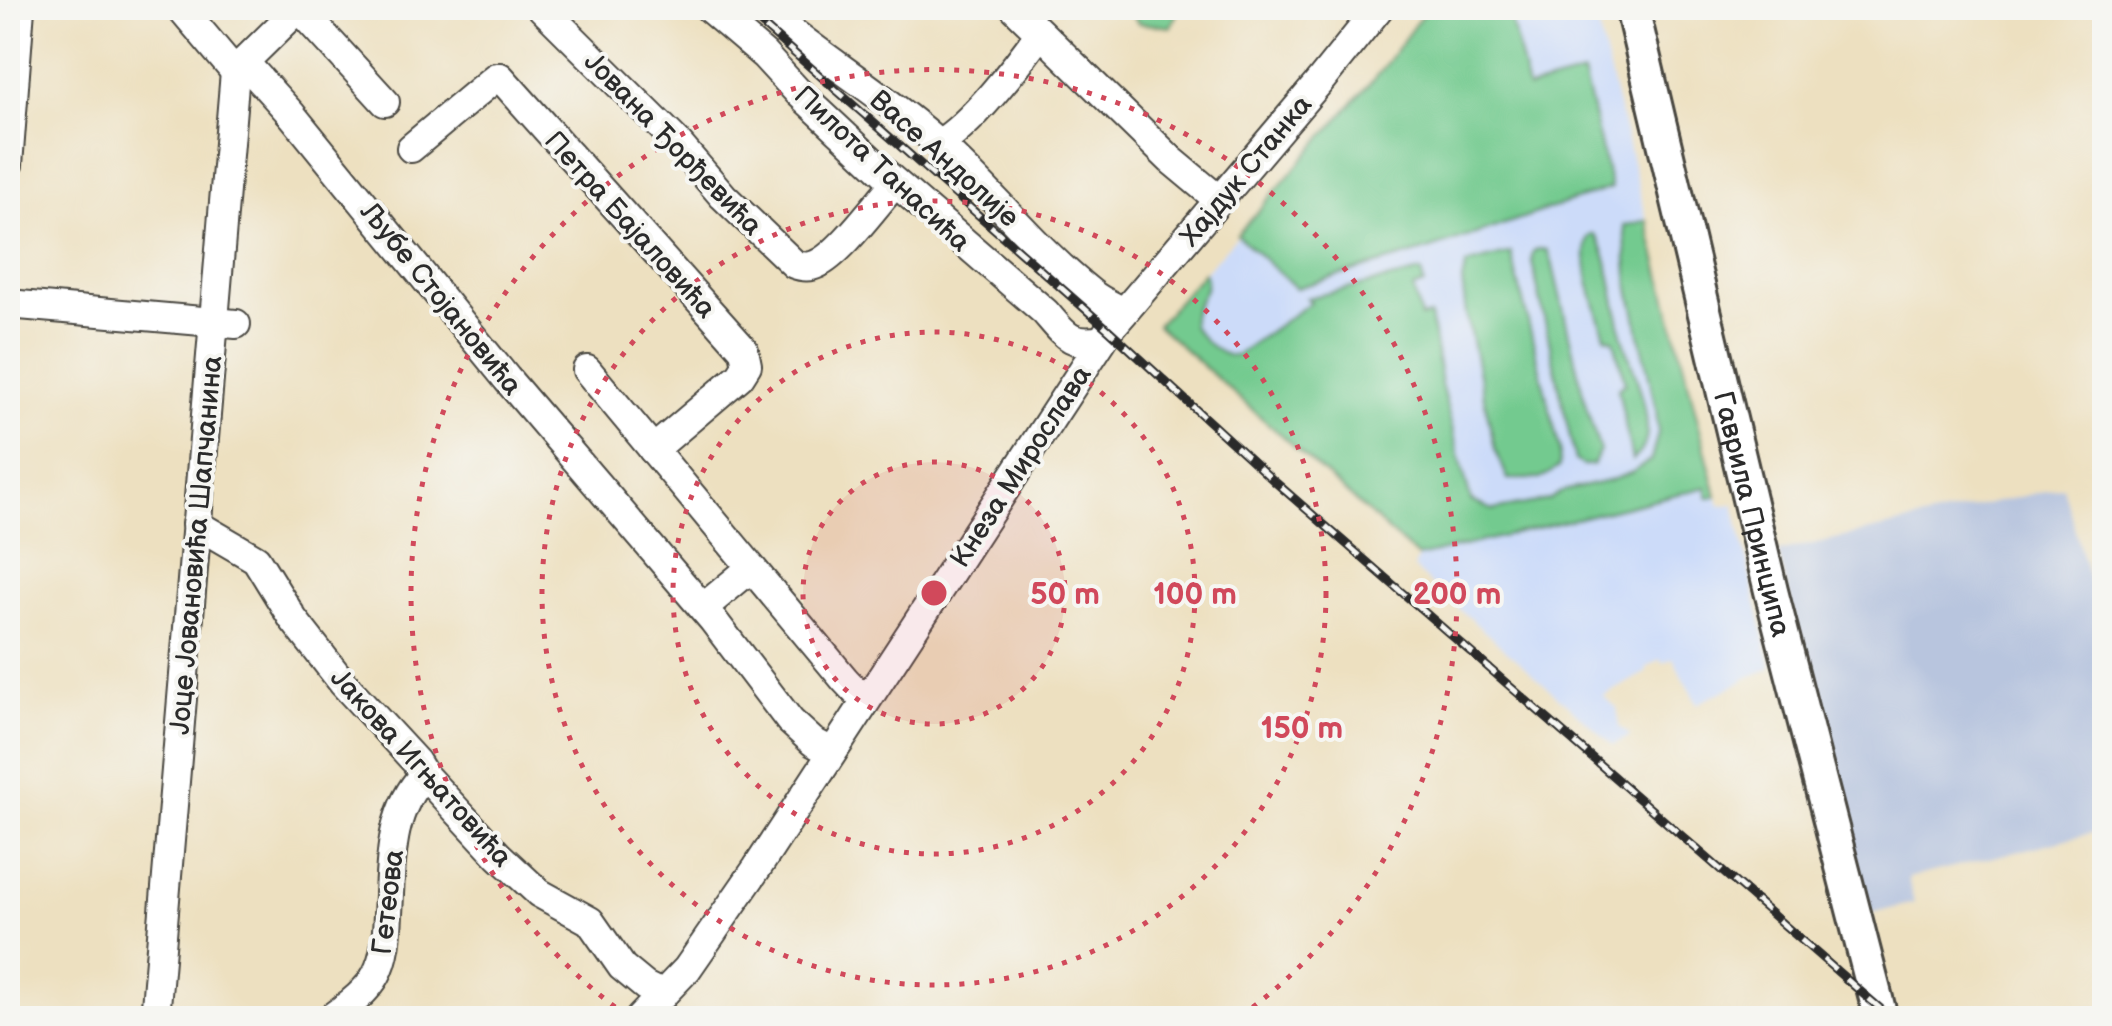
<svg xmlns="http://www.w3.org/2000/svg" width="2112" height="1026" font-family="'Balsamiq Sans',sans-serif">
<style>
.built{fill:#ccdbf9}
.industrial{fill:#b8c5de}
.green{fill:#73ca8f;stroke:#4f7a5d;stroke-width:2.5}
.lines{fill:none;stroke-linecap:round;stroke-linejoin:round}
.minor-casing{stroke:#484641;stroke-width:32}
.major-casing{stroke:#484641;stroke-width:38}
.minor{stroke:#fff;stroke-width:28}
.major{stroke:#fff;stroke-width:32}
.rail-casing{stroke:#2b2b2b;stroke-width:9}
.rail{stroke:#f6f6f2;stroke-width:5;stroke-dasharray:15;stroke-linecap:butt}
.ring{fill:none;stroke:#d1495b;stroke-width:5;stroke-dasharray:5 10}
.labels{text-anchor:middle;stroke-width:8;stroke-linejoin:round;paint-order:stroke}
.street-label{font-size:28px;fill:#2b2b2b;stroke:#f6f6f2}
.centre{fill:#d1495b;stroke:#f6f6f2;stroke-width:5}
.ring-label{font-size:30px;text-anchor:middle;font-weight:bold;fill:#d1495b;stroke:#f6f6f2;stroke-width:8;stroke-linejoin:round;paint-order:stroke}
</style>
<rect width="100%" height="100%" fill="#f6f6f2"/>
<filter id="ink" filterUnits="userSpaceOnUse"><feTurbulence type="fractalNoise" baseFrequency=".01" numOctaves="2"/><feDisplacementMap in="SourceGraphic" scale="20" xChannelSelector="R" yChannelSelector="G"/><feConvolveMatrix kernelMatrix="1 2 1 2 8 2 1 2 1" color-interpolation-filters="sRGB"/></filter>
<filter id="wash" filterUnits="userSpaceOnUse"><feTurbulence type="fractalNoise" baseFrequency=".0048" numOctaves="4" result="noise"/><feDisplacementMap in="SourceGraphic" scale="40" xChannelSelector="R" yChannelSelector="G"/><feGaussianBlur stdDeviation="2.25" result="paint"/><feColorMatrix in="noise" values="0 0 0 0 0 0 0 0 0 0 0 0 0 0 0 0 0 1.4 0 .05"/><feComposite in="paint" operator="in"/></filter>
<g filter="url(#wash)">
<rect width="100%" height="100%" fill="#ede0c0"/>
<!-- built -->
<path class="built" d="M1427 8H1593L1720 506 1734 504 1771 668 1743 679V681L1697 704 1673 658 1663 663 1660 659 1646 668 1647 672 1603 696 1617 708 1619 727 1630 736 1613 745 1414 569 1418 557 1157 325 1314 150 1383 68Z"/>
<!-- industrial -->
<path class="industrial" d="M2063 487 2104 635V830L1908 878 1914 903 1870 914 1778 552Z"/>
<!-- green -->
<g class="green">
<path d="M1127 8H1179L1171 27 1138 23Z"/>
<path d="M1427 8H1508L1528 89 1583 74 1611 188 1431 249 1296 288 1237 235 1383 68Z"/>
<path d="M1647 220 1717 496 1709 498 1706 487 1418 557 1157 325 1204 272C1213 293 1191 300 1192 326 1202 338 1218 357 1235 356L1311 302 1307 298 1421 272 1424 285 1413 289 1421 318 1430 316 1441 384 1471 501 1493 510 1548 500 1563 491 1609 481 1633 472 1651 460 1658 433 1656 408 1629 284 1624 226Z"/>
<path d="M1594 234C1611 254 1615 306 1622 333 1630 365 1648 399 1647 433 1646 445 1641 453 1632 460L1618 388 1625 383 1614 340 1605 336C1597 306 1580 268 1588 237Z"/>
<path d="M1540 249 1547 250 1552 262 1586 406 1600 451 1592 465H1583L1575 460 1532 262V254L1535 250Z"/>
<path d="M1511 253 1560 450 1559 467 1540 479H1508L1495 449 1466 313 1462 281 1466 265Z"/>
</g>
</g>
<g filter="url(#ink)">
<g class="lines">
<defs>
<g id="minor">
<path d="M181 8 235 72 244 62 292 115 507 379 713 620 790 721 813 742 832 752"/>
<path d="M299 8 385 102"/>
<path d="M542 8 673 138 723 196 794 264C802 267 809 268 817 264 840 254 877 203 895 183"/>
<path d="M709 8 764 55 798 92 890 178 1045 312C1065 335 1070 346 1102 340"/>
<path d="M762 8C816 54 878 91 932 138 988 187 1033 247 1091 293 1100 301 1113 306 1124 312"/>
<path d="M1015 8 1171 160 1219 200"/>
<path d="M244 62 299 8"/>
<path d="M938 144C970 127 1019 63 1040 33"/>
<path d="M411 148 491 81 496 77H500L744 350 747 365 740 376 653 450"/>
<path d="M8 165 20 8"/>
<path d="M8 304 236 324"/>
<path d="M587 370 845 680 865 701"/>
<path d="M196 524 256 559 293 619 343 683 416 762 424 775 499 856 539 893 590 921 622 967 645 986 663 995"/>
<path d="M703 608 751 568"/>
<path d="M155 1018 235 72"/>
<path d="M331 1018C347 1006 366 993 376 975 386 957 387 935 388 914 391 866 388 812 424 775"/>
<path d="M640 1018 687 969 757 868 1109 330 1321 80 1379 8"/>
</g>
<g id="major">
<path id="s1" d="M1632 8 1771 591 1881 1018"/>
</g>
</defs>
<!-- minor casing -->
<use href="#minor" class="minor-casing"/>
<!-- major casing -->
<use href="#major" class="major-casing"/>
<!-- minor -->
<use href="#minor" class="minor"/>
<!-- major -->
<use href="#major" class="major"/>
<defs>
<path id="rail" d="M743 8 1109 330 1274 481 1891 1018"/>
</defs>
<!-- rail casing -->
<use href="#rail" class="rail-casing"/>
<!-- rail -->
<use href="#rail" class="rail"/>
</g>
</g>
<!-- distance rings -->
<circle cx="934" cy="593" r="131" fill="#d1495b" fill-opacity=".12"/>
<g class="ring">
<circle cx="934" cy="593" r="131"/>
<circle cx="934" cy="593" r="261"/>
<circle cx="934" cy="593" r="392"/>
<path d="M627 1016A523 523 0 1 1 1241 1016"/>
</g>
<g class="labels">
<!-- street labels -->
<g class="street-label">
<text transform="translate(674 143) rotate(46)" y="10">Јована Ђорђевића</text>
<text transform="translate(945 158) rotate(42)" y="10">Васе Андолије</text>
<text transform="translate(883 168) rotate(43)" y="10">Пилота Танасића</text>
<text transform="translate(1245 170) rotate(-50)" y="10">Хајдук Станка</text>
<text transform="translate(631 224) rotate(48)" y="10">Петра Бајаловића</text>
<text transform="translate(442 298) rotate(51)" y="10">Љубе Стојановића</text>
<text transform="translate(1020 466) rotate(-57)" y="10">Кнеза Мирослава</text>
<text dy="10" stroke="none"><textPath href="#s1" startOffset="520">Гаврила Принципа</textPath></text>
<text transform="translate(195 545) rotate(-85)" y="10">Јоце Јовановића Шапчанина</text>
<text transform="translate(422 767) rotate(48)" y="10">Јакова Игњатовића</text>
<text transform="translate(387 902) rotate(-83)" y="10">Гетеова</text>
</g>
</g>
<circle cx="934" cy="593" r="15" class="centre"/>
<g class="ring-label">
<text x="1065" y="604">50 m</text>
<text x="1195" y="604">100 m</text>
<text x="1457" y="604">200 m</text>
<text x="1302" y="738">150 m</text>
</g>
<!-- margin -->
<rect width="2112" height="1026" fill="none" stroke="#f6f6f2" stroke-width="40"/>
</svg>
